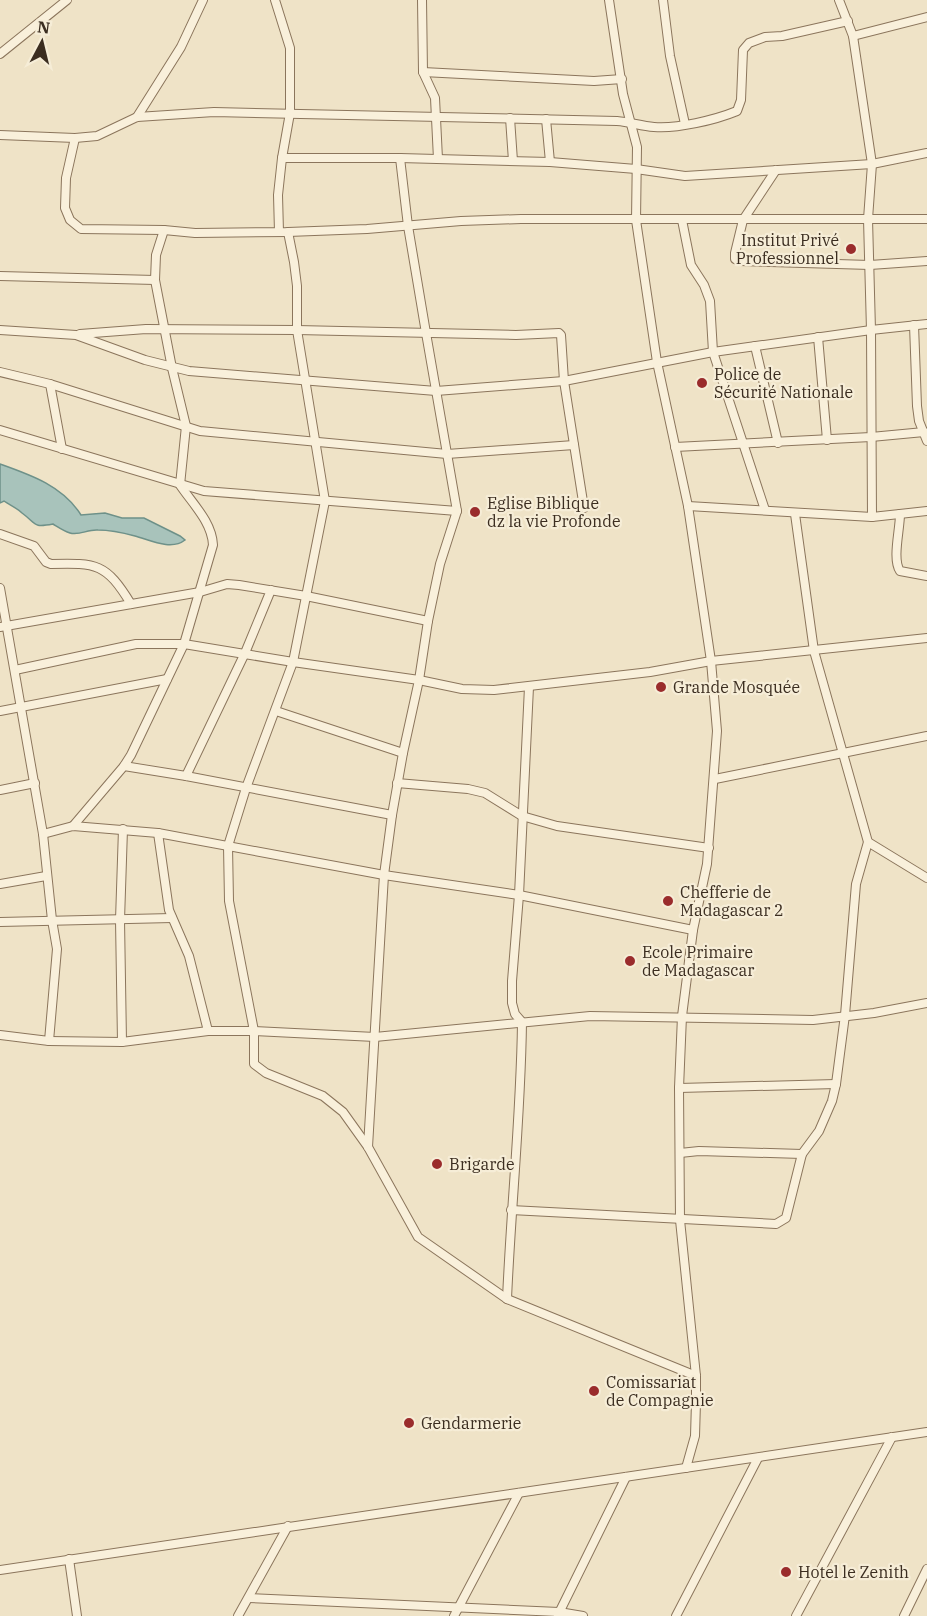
<svg xmlns="http://www.w3.org/2000/svg" width="927" height="1616" font-family="'IBM Plex Serif',serif">
<style>
.water{fill:#a8c3bb;stroke:#6e9189;stroke-width:1.5}
.lines{fill:none;stroke-linecap:round;stroke-linejoin:round}
.street-casing{stroke:#8b755c;stroke-width:10}
.street{stroke:#f9f0db;stroke-width:8}
.poi-dot{fill:#9a2c2c;stroke:#f6edd7;stroke-width:2}
.labels{text-anchor:middle;stroke-width:4.5;stroke-linejoin:round;paint-order:stroke}
.poi-label{font-size:16px;fill:#3b2d20;stroke:#f6edd7;text-anchor:start}
</style>
<rect width="100%" height="100%" fill="#efe3c7"/>
<!-- water -->
<path class="water" d="M0 464C31 475 63 486 81 515L105 513 122 518H144L180 536 185 540C171 551 150 540 135 536 124 533 109 530 98 530 88 529 79 536 70 533 64 531 58 527 53 524 32 528 37 524 22 513 17 508 10 505 4 501L0 503Z"/>
<g class="lines">
<defs>
<g id="street">
<path d="M275 0 290 48V113L282 158"/>
<path d="M422 0 423 72 435 98 438 159"/>
<path d="M609 0 623 94 637 147 636 220 657 362 688 506 711 661 717 731 707 864 693 930 682 1016 679 1088 680 1220 696 1376V1402L695 1436 686 1468"/>
<path d="M663 0 670 56 685 124"/>
<path d="M839 0 853 36 872 164 868 219 871 330 872 517"/>
<path d="M853 36 927 17"/>
<path d="M0 54 67 0"/>
<path d="M423 72 594 81 622 79"/>
<path d="M137 117 181 47 203 0"/>
<path d="M510 118 513 161"/>
<path d="M546 119 550 162"/>
<path d="M0 135 75 138 97 136 137 117 214 112 617 121C630 122 641 126 654 127 677 129 715 120 737 111L741 100 743 50 749 43 765 37 782 36 848 21"/>
<path d="M75 138 66 178 65 208 70 220 81 229 164 230 195 233 288 232 367 229 461 221 521 219H927"/>
<path d="M776 170 743 220 735 253V259L740 261 870 265 927 261"/>
<path d="M682 220 691 265 704 285 710 301 713 352 765 510"/>
<path d="M279 232 278 195 282 158H400L550 162 636 169 685 176 872 164 927 153"/>
<path d="M288 232 294 262 297 286V330L325 501 293 662 246 788 228 846 229 901 254 1031V1064L266 1073 323 1096 343 1112 368 1147 418 1237 507 1299C511 1206 521 1114 522 1022L515 1014 512 1003V981L519 895 529 687"/>
<path d="M0 276 155 280"/>
<path d="M914 325 917 406 919 421 927 441"/>
<path d="M0 330 76 335 145 360 189 371 436 391 564 381 713 352 871 330 927 324"/>
<path d="M80 334 146 329 297 330 516 335 559 333 561 335 564 381 584 508"/>
<path d="M818 337 827 440"/>
<path d="M755 346 778 443"/>
<path d="M0 372 50 384 200 431 447 454 574 445"/>
<path d="M50 384 62 449"/>
<path d="M0 430 204 491 457 511"/>
<path d="M675 447 871 437 924 432"/>
<path d="M688 506 872 517 927 511"/>
<path d="M795 514 814 651 868 842 927 878"/>
<path d="M900 514C900 530 892 559 900 571L927 576"/>
<path d="M0 534 34 546 46 562 51 564C97 563 106 563 131 604"/>
<path d="M0 588 43 834 52 920 57 949 49 1041 0 1035"/>
<path d="M0 627 200 592 227 584 239 585 306 596 428 621"/>
<path d="M15 670 136 644H184L293 662 419 680 462 689 494 690 650 672 711 661 927 638"/>
<path d="M0 711 167 679"/>
<path d="M276 711 403 753"/>
<path d="M124 766 186 776 392 815"/>
<path d="M186 776 245 653 271 590"/>
<path d="M715 779 927 736"/>
<path d="M397 783 468 789 485 793 522 816 557 826 709 848"/>
<path d="M0 790 35 783"/>
<path d="M73 826 124 766 131 755 184 644 213 545C212 522 192 503 180 485L186 426 172 368 155 280 156 255 164 230"/>
<path d="M158 833 169 910 189 956 208 1031"/>
<path d="M43 834 73 826 158 833 384 875 519 895 693 930"/>
<path d="M0 884 46 876"/>
<path d="M0 922 172 918"/>
<path d="M49 1041 122 1042 120 920 123 829"/>
<path d="M122 1042 208 1031H254L375 1037 590 1016 813 1020 874 1013 927 1003"/>
<path d="M679 1088 836 1084"/>
<path d="M368 1147 384 875 392 815 403 753 419 680 428 621 440 564 457 511 426 333 408 226 400 158"/>
<path d="M680 1153 699 1151 802 1154"/>
<path d="M511 1210 776 1224 786 1218 802 1154 819 1131 832 1101 836 1084 845 1015 856 884 868 842"/>
<path d="M507 1299 696 1376"/>
<path d="M69 1559 77 1616"/>
<path d="M0 1570 927 1432"/>
<path d="M249 1598 559 1612 583 1616"/>
<path d="M558 1615 626 1477"/>
<path d="M238 1616 288 1526"/>
<path d="M454 1616 519 1493"/>
<path d="M676 1616 758 1458"/>
<path d="M796 1616 892 1437"/>
<path d="M904 1616 927 1569"/>
</g>
</defs>
<!-- street casing -->
<use href="#street" class="street-casing"/>
<!-- street -->
<use href="#street" class="street"/>
</g>
<!-- markers -->
<g class="poi-dot">
<circle cx="851" cy="249" r="6"/>
<circle cx="702" cy="383" r="6"/>
<circle cx="475" cy="512" r="6"/>
<circle cx="661" cy="687" r="6"/>
<circle cx="668" cy="901" r="6"/>
<circle cx="630" cy="961" r="6"/>
<circle cx="437" cy="1164" r="6"/>
<circle cx="594" cy="1391" r="6"/>
<circle cx="409" cy="1423" r="6"/>
<circle cx="786" cy="1572" r="6"/>
</g>
<g class="labels">
<!-- poi labels -->
<g class="poi-label">
<text x="839" y="246" text-anchor="end">Institut Privé<tspan x="839" dy="18">Professionnel</tspan></text>
<text x="714" y="380">Police de<tspan x="714" dy="18">Sécurité Nationale</tspan></text>
<text x="487" y="509">Eglise Biblique<tspan x="487" dy="18">dz la vie Profonde</tspan></text>
<text x="673" y="693">Grande Mosquée</text>
<text x="680" y="898">Chefferie de<tspan x="680" dy="18">Madagascar 2</tspan></text>
<text x="642" y="958">Ecole Primaire<tspan x="642" dy="18">de Madagascar</tspan></text>
<text x="449" y="1170">Brigarde</text>
<text x="606" y="1388">Comissariat<tspan x="606" dy="18">de Compagnie</tspan></text>
<text x="421" y="1429">Gendarmerie</text>
<text x="798" y="1578">Hotel le Zenith</text>
</g>
</g>
<!-- north arrow -->
<g transform="translate(42 42) rotate(7)" stroke="#f6edd7" stroke-width="4.5" paint-order="stroke">
<path d="M0-4.5L10 22L0 15L-10 22Z" fill="#3b2d20"/>
<text y="-9" font-size="16" font-weight="bold" text-anchor="middle" fill="#3b2d20">N</text>
</g>
</svg>
